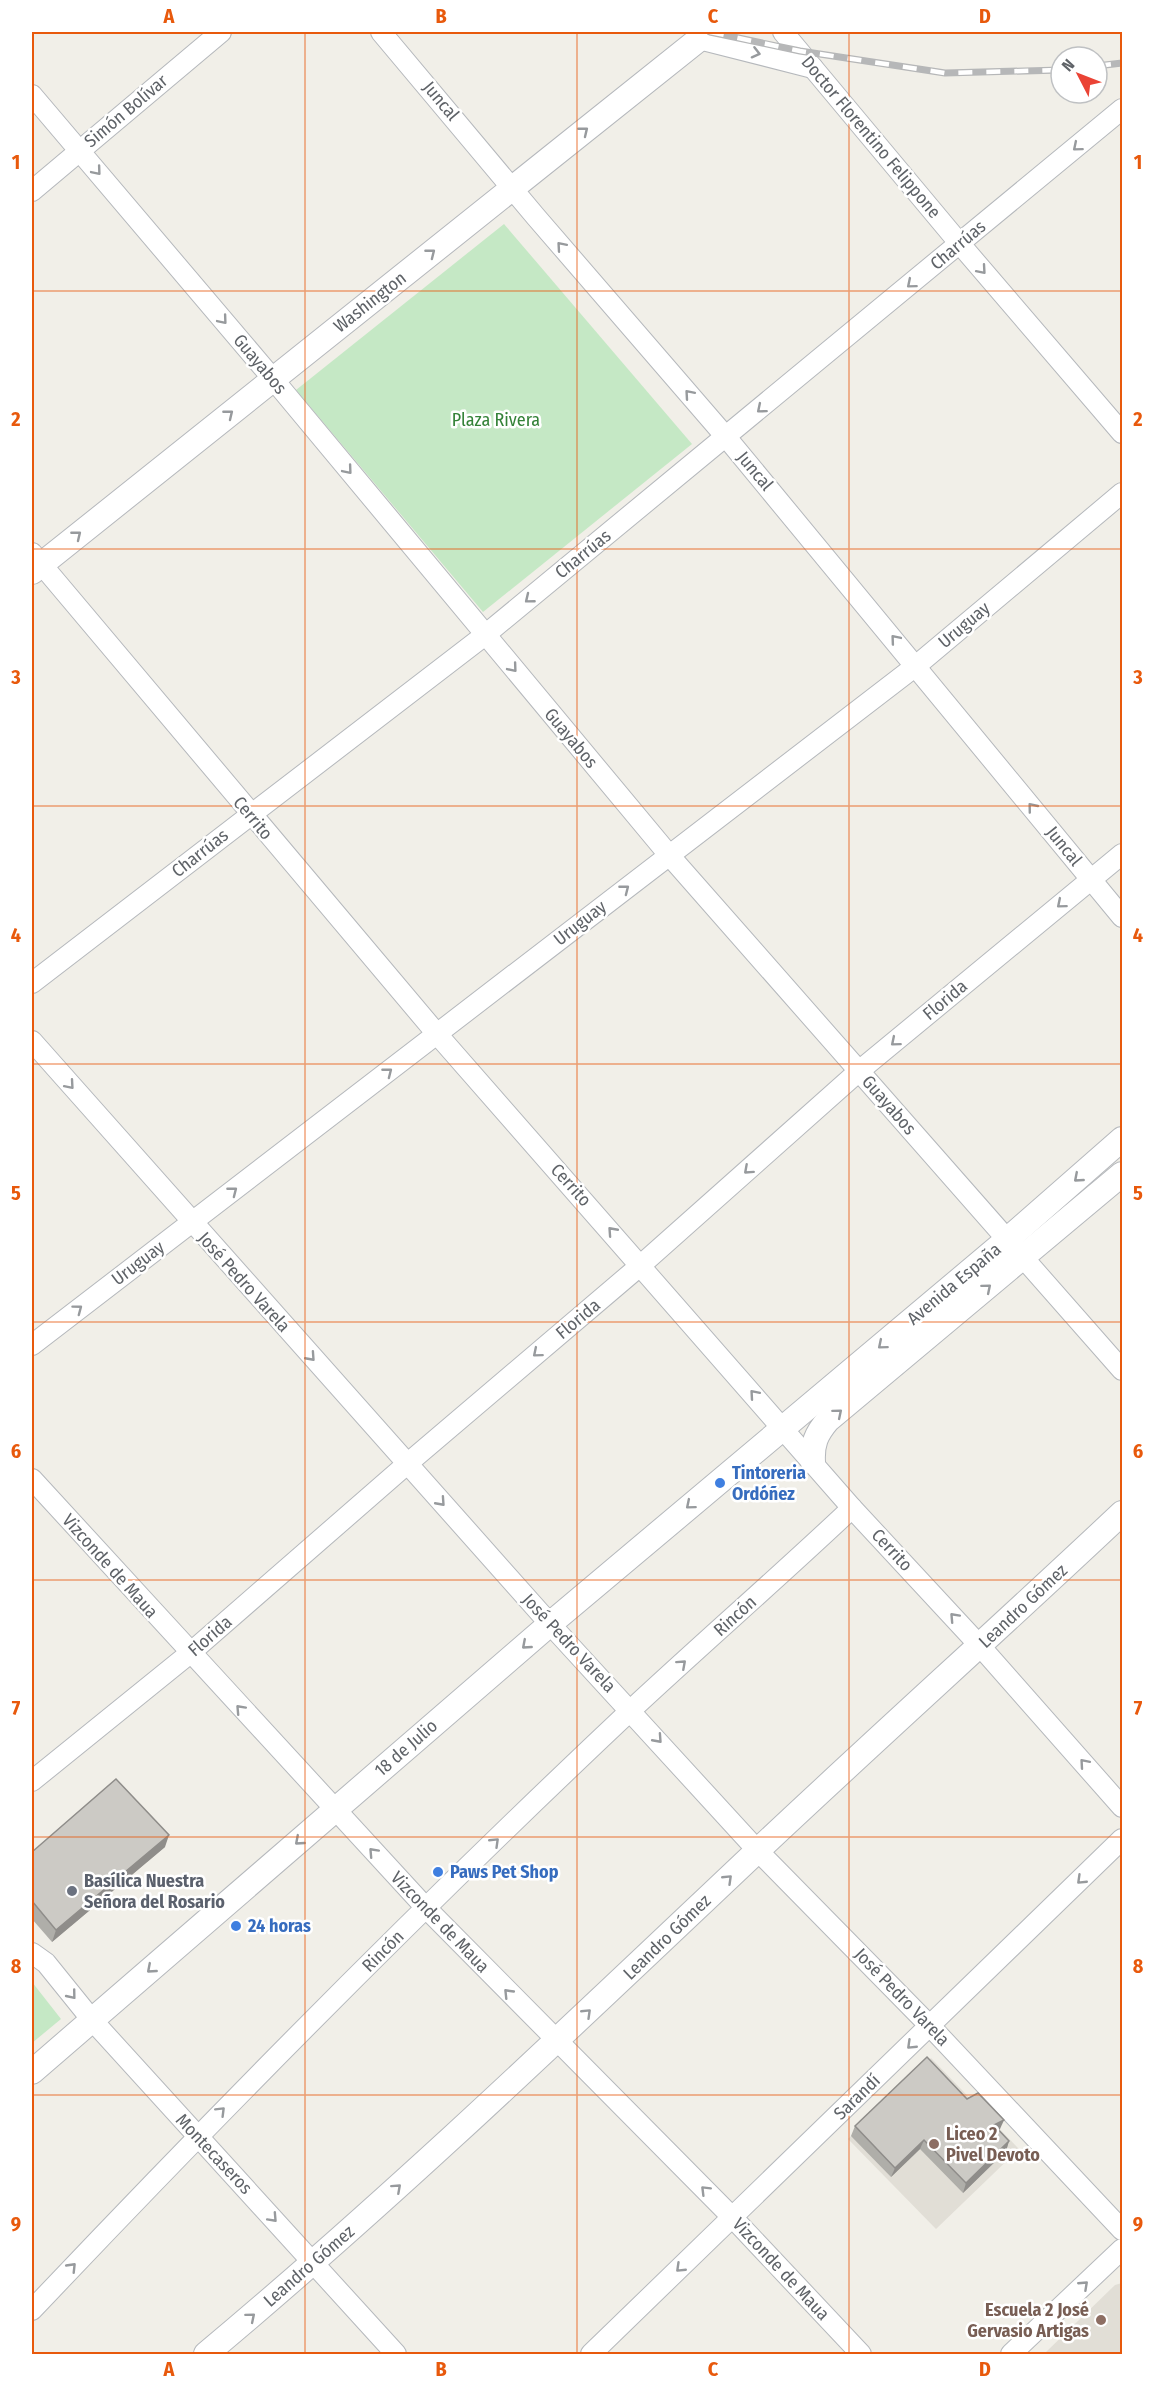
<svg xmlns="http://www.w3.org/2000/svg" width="1154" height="2386" font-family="'Fira Sans Condensed',sans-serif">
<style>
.education{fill:#e1ded6}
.green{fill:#c5e8c5}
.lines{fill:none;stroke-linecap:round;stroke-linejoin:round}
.minor-casing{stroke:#b5b8bc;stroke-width:22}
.tertiary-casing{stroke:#b5b8bc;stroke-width:26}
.minor{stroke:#fff;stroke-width:20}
.tertiary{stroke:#fff;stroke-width:24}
.rail-casing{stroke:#b6b7b8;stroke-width:7}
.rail{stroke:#fff;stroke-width:4.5;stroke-dasharray:14;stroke-linecap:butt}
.wall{fill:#afaea9}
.shaded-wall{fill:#8f8d8a}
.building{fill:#cccac5;stroke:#8f8d8a;stroke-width:1.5}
.oneway{stroke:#979a9d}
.grid{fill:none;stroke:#e8590c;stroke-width:1.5;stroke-opacity:0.55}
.shop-dot{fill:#3f7fe0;stroke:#fff;stroke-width:2}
.worship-dot{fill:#6b7280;stroke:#fff;stroke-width:2}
.education-dot{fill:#8d6e63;stroke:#fff;stroke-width:2}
.labels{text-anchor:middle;stroke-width:5;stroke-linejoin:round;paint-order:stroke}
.street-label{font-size:18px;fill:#5f6368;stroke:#fff}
.park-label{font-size:18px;fill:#348238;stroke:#fff}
.shop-label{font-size:18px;font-weight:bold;fill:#366cbe;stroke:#fff;text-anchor:start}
.worship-label{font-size:18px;font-weight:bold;fill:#5b616d;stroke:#fff;text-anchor:start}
.education-label{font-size:18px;font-weight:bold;fill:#785e54;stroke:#fff;text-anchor:start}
.neatline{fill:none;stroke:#e8590c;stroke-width:2}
.grid-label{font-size:20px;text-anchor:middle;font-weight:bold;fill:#e8590c}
</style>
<rect width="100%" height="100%" fill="#f1efe8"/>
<!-- education -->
<g class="education">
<path d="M931 2058 1019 2149 936 2229 848 2139Z"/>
<path d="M1122 2283V2354H1044L1115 2285Z"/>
</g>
<!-- green -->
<g class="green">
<path d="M504 224 692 444 483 612 296 390Z"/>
<path d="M32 1982 61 2019 32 2043Z"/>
</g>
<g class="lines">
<defs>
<g id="minor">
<path d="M381 32 536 217 726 437 1122 917"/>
<path d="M783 32 960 244 1122 433"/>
<path d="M699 39 813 68"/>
<path d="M32 95 273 379 669 855 1122 1370"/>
<path d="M32 191 221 32"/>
<path d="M32 553 437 1034 852 1508 980 1646 1122 1807"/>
<path d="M32 983 485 635 1122 109"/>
<path d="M32 1041 550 1624 758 1851 930 2026 1122 2230"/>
<path d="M32 1345 917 665 1122 493"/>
<path d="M32 1479 426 1908 733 2218 861 2354"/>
<path d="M32 1781 189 1654 407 1464 641 1265 859 1071 1122 854"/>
<path d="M32 1953 46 1963 92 2020 396 2354"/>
<path d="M32 2310C226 2105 425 1904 631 1710 704 1642 780 1576 852 1508"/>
<path d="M591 2354 1122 1839"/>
<path d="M1011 2354 1122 2249"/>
</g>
<g id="tertiary">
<path d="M32 572 708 32"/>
<path d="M813 1462C812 1444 816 1434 828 1420L1122 1174"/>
<path d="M32 2072 550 1624 1008 1239 1122 1139"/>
<path d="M206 2354C396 2195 575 2023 755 1853 877 1738 1001 1627 1122 1513"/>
</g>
</defs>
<!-- minor casing -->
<use href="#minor" class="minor-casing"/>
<!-- tertiary casing -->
<use href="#tertiary" class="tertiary-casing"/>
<!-- minor -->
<use href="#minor" class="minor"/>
<!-- tertiary -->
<use href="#tertiary" class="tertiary"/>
<defs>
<g id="rail">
<path d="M710 32 800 51 945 73 1061 70"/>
<path d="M1097 66 1122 63"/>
</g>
</defs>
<!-- rail casing -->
<use href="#rail" class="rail-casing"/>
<!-- rail -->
<use href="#rail" class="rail"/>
</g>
<!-- wall -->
<g class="wall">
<path d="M165 1847 52 1942 32 1919V1852Z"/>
<path d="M967 2099 1000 2129 999 2130 1009 2141 1006 2151 963 2193 920 2149 891 2177 851 2136 855 2126Z"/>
</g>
<!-- shaded-wall -->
<g class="shaded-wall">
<path d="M169 1835 165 1847 52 1942 56 1930Z"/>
<path d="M1004 2120 1000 2129 990 2134 994 2125Z"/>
<path d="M924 2140 920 2149 891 2177 895 2168Z"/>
<path d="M1009 2141 1006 2151 963 2193 966 2183Z"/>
</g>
<!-- building -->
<g class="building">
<path d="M116 1779 169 1835 56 1930 32 1901V1852Z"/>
<path d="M927 2057 967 2099 978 2093 1004 2120 994 2125 1009 2141 966 2183 924 2140 895 2168 855 2126Z"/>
</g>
<!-- one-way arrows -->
<defs><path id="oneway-chevron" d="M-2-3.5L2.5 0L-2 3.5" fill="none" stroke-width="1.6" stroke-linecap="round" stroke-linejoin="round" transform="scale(1.5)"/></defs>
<g class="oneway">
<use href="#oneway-chevron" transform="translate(756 53) rotate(14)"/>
<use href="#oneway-chevron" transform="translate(584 131) rotate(-39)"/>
<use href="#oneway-chevron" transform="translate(1077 147) rotate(140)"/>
<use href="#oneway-chevron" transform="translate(97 171) rotate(50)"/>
<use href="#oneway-chevron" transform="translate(561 246) rotate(-131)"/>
<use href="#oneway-chevron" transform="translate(431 253) rotate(-38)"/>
<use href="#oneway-chevron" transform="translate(982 270) rotate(49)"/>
<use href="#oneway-chevron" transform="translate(911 284) rotate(140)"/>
<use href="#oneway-chevron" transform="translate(223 320) rotate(50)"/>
<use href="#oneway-chevron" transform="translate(689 394) rotate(-131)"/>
<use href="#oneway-chevron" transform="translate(761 409) rotate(140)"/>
<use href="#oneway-chevron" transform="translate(229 414) rotate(-39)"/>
<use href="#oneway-chevron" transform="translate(348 470) rotate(50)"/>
<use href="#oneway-chevron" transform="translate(77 535) rotate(-39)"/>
<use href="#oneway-chevron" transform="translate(529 599) rotate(141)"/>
<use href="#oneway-chevron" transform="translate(895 639) rotate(-130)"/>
<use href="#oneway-chevron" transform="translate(513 668) rotate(50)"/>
<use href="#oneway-chevron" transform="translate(1032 807) rotate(-129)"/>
<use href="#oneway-chevron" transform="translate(625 889) rotate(-38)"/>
<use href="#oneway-chevron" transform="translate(1061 904) rotate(140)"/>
<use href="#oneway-chevron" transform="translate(895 1042) rotate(140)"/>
<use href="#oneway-chevron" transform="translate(388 1072) rotate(-38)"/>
<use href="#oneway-chevron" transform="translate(70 1085) rotate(49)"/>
<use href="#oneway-chevron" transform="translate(748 1170) rotate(138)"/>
<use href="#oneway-chevron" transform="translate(1078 1178) rotate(139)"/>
<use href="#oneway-chevron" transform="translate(233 1191) rotate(-38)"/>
<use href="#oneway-chevron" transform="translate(612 1231) rotate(-132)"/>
<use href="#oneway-chevron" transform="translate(987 1288) rotate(-40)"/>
<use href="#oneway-chevron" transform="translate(78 1309) rotate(-37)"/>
<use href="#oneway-chevron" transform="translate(882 1345) rotate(140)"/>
<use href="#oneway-chevron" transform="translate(537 1353) rotate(140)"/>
<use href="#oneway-chevron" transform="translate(311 1357) rotate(48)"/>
<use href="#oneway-chevron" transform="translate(754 1394) rotate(-131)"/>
<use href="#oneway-chevron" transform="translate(838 1413) rotate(-40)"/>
<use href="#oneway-chevron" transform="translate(441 1502) rotate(48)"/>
<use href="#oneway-chevron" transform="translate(690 1505) rotate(140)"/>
<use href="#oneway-chevron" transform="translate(954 1617) rotate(-133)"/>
<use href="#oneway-chevron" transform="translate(526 1645) rotate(139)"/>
<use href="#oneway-chevron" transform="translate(682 1664) rotate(-42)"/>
<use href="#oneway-chevron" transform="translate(240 1709) rotate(-133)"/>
<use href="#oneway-chevron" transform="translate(658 1739) rotate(48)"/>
<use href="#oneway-chevron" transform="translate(1084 1763) rotate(-131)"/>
<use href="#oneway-chevron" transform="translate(299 1841) rotate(139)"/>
<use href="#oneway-chevron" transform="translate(495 1842) rotate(-44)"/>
<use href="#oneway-chevron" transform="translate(373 1852) rotate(-133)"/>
<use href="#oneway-chevron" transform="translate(728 1879) rotate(-44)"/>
<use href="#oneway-chevron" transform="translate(1081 1880) rotate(136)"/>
<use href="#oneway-chevron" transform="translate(151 1969) rotate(139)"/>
<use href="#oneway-chevron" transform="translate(508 1993) rotate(-134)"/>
<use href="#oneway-chevron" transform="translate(72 1995) rotate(51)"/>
<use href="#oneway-chevron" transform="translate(587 2013) rotate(-44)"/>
<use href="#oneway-chevron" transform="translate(911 2045) rotate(136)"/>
<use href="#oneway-chevron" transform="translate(221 2111) rotate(-45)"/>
<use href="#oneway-chevron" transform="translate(397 2188) rotate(-42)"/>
<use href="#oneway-chevron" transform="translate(705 2190) rotate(-135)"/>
<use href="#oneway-chevron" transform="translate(273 2218) rotate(47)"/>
<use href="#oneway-chevron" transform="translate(72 2267) rotate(-46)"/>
<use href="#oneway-chevron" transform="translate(680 2268) rotate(136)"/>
<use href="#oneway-chevron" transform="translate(1084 2285) rotate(-43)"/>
<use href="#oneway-chevron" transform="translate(251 2317) rotate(-40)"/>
</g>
<!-- grid -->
<path class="grid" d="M305 32V2354M577 32V2354M849 32V2354M32 291H1122M32 549H1122M32 806H1122M32 1064H1122M32 1322H1122M32 1580H1122M32 1837H1122M32 2095H1122"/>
<!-- markers -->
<g class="shop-dot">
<circle cx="720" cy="1483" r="6"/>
<circle cx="438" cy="1872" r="6"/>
<circle cx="236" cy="1926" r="6"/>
</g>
<circle class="worship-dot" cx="72" cy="1891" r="6"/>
<g class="education-dot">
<circle cx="934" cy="2144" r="6"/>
<circle cx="1101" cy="2320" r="6"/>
</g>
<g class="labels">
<!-- street labels -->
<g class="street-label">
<text transform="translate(441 101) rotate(50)" y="6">Juncal</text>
<text transform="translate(126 111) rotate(-40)" y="6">Simón Bolívar</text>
<text transform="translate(871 137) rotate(50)" y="6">Doctor Florentino Felippone</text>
<text transform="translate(958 245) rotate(-40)" y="6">Charrúas</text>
<text transform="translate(370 302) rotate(-38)" y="6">Washington</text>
<text transform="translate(260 364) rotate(50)" y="6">Guayabos</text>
<text transform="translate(755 471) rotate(50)" y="6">Juncal</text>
<text transform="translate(583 554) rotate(-39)" y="6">Charrúas</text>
<text transform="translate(964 625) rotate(-40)" y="6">Uruguay</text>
<text transform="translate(571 738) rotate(50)" y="6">Guayabos</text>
<text transform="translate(253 818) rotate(50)" y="6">Cerrito</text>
<text transform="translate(1064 846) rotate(51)" y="6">Juncal</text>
<text transform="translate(200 853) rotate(-38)" y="6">Charrúas</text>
<text transform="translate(580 923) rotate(-38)" y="6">Uruguay</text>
<text transform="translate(945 1000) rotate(-40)" y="6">Florida</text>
<text transform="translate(889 1105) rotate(49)" y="6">Guayabos</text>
<text transform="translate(571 1185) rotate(48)" y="6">Cerrito</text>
<text transform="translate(138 1263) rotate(-37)" y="6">Uruguay</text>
<text transform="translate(244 1282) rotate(48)" y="6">José Pedro Varela</text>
<text transform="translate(954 1284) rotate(-40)" y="6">Avenida España</text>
<text transform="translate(578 1319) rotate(-40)" y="6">Florida</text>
<text transform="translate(892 1550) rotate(47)" y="6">Cerrito</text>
<text transform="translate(110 1566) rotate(48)" y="6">Vizconde de Maua</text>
<text transform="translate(1023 1606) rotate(-43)" y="6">Leandro Gómez</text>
<text transform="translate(735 1616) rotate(-42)" y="6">Rincón</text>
<text transform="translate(210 1636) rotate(-41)" y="6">Florida</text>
<text transform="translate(569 1643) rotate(47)" y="6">José Pedro Varela</text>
<text transform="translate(406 1748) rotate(-41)" y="6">18 de Julio</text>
<text transform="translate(440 1922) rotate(46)" y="6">Vizconde de Maua</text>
<text transform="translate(667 1937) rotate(-44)" y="6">Leandro Gómez</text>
<text transform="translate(383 1951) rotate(-45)" y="6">Rincón</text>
<text transform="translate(902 1997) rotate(46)" y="6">José Pedro Varela</text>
<text transform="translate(857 2097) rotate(-44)" y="6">Sarandí</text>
<text transform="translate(214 2154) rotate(47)" y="6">Montecaseros</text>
<text transform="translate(309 2266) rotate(-41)" y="6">Leandro Gómez</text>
<text transform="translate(781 2269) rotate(47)" y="6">Vizconde de Maua</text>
</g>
<!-- park labels -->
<g class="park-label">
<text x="496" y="426">Plaza Rivera</text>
</g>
<!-- shop labels -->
<g class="shop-label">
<text x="732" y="1479">Tintoreria<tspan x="732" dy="21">Ordóñez</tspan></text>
<text x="450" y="1878">Paws Pet Shop</text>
<text x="248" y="1932">24 horas</text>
</g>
<!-- worship labels -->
<g class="worship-label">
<text x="84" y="1887">Basílica Nuestra<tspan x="84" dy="21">Señora del Rosario</tspan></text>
</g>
<!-- education labels -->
<g class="education-label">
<text x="946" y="2140">Liceo 2<tspan x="946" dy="21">Pivel Devoto</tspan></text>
<text x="1089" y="2316" text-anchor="end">Escuela 2 José<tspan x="1089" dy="21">Gervasio Artigas</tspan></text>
</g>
</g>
<!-- border -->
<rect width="1154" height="2386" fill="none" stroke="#ffffff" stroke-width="66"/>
<!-- north arrow -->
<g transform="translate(1079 75) rotate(312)"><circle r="28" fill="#ffffff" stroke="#bfc1c3" stroke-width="1.5"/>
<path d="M0-4.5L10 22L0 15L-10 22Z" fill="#ea4335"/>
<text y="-9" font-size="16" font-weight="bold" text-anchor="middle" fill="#5f6368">N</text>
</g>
<rect x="33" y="33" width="1088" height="2320" class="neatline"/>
<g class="grid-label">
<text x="169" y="23">A</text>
<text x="441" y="23">B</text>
<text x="713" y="23">C</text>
<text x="985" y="23">D</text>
<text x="16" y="169">1</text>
<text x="1138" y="169">1</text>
<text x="16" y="426">2</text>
<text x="1138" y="426">2</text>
<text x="16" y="684">3</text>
<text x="1138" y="684">3</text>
<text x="16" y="942">4</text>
<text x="1138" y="942">4</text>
<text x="16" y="1200">5</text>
<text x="1138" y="1200">5</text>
<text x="16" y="1458">6</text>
<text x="1138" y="1458">6</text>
<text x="16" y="1715">7</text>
<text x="1138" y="1715">7</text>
<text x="16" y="1973">8</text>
<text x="1138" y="1973">8</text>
<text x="16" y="2231">9</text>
<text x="1138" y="2231">9</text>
<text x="169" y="2376">A</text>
<text x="441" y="2376">B</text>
<text x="713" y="2376">C</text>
<text x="985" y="2376">D</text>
</g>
</svg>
